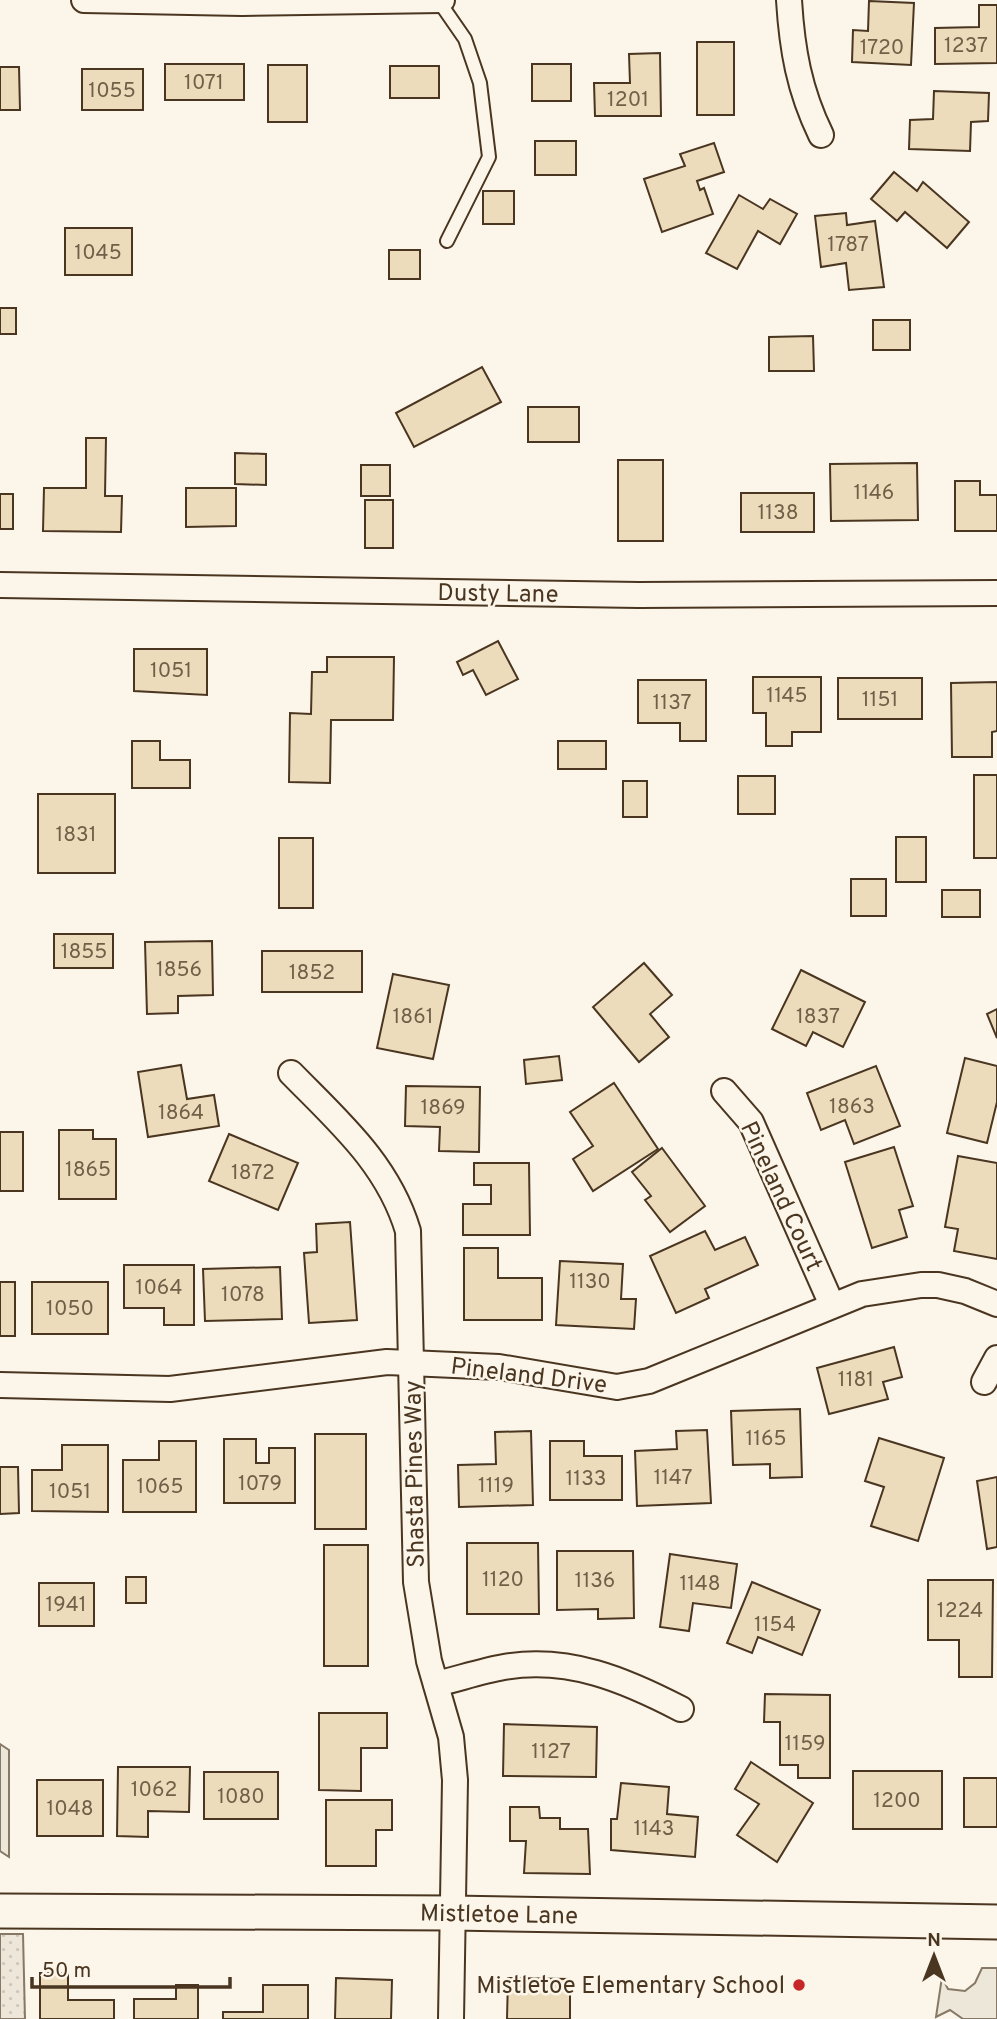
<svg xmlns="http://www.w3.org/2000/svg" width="997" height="2019" font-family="Overpass,sans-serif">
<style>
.grass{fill:url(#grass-dots);stroke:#887966;stroke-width:2}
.parking{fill:#ede7d9;stroke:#887966;stroke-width:2}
.building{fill:#ecdcbc;stroke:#4a3520;stroke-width:2}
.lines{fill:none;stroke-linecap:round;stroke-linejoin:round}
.lane-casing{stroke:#4a3520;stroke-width:16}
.street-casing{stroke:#4a3520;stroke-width:28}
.secondary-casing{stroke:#4a3520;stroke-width:37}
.lane{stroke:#fbf6e9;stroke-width:12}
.street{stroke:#fbf6e9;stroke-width:24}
.secondary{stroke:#fbf6e9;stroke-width:33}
.poi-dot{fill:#c62828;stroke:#fbf6e9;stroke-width:2.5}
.labels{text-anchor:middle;stroke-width:5;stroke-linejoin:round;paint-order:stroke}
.number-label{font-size:21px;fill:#725f47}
.street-label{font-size:24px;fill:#4a3520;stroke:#fbf6e9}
.poi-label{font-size:24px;fill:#4a3520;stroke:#fbf6e9;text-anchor:end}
</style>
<defs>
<pattern id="grass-dots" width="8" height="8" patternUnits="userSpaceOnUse" patternTransform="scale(1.75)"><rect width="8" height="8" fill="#ede6d9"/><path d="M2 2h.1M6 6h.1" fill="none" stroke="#cdc6ba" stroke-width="1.8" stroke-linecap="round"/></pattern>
</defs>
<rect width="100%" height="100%" fill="#fbf6e9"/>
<!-- grass -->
<path class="grass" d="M0 1934H23L25 2019H0Z"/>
<!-- parking -->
<g class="parking">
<path d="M0 1744 9 1750V1857L0 1851Z"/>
<path d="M982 1968H997V2019H963L950 2010 936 2017 942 1977 948 1989 965 1991 975 1983Z"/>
</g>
<!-- building -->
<g class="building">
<path d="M869 1 914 3 911 65 852 62 853 30 868 31Z"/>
<path d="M979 5H997V63L935 64V28L979 27Z"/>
<rect x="697" y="42" width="37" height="73"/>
<path d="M660 53 661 116H595L594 83H630L629 54Z"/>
<rect x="165" y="64" width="79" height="36"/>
<rect x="532" y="64" width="39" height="37"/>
<rect x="268" y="65" width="39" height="57"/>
<rect x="390" y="66" width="49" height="32"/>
<path d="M0 67H19L20 110H0Z"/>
<rect x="82" y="69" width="61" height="41"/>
<path d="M934 91 989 93 988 121 971 122 970 151 909 149 910 120 933 119Z"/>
<rect x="535" y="141" width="41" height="34"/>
<path d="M714 143 724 172 697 181 700 190 704 188 713 214 662 232 644 179 685 166 680 154Z"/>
<path d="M894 172 917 191 923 182 969 222 947 248 905 212 897 221 871 199Z"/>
<rect x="483" y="191" width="31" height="33"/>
<path d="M739 195 763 209 770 199 797 214 780 244 758 231 737 269 706 253Z"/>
<path d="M846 213 847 225 875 221 884 287 849 290 846 263 821 267 815 216Z"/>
<rect x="65" y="228" width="67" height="47"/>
<rect x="389" y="250" width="31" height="29"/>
<rect x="0" y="308" width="16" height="26"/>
<rect x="873" y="320" width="37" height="30"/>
<path d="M813 336 814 371H769V337Z"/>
<path d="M482 367 501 402 414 447 396 413Z"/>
<rect x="528" y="407" width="51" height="35"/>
<path d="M86 438H106L105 496H122L121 532 43 531 44 488H86Z"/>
<path d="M235 453 266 454V485L235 484Z"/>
<rect x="618" y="460" width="45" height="81"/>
<path d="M917 463 918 520 831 521 830 464Z"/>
<rect x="361" y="465" width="29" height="31"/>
<path d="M955 481H980V495H997V531H955Z"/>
<path d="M186 488H236V526L186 527Z"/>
<rect x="741" y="493" width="73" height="39"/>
<rect x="0" y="494" width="13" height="35"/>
<rect x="365" y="500" width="28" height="48"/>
<path d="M498 641 518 679 486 695 473 670 463 675 457 662Z"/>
<path d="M134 649H207V695L134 691Z"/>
<path d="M327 657H394L393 720H331L330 783 289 782 290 713 311 714 312 672H327Z"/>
<path d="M753 677H821V732H792V746H766V713H753Z"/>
<rect x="838" y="678" width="84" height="41"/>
<path d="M638 680H706V741H680V723H638Z"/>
<path d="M997 682V731L992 732V757H952L951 683Z"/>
<path d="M132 741H160V760H190V788H132Z"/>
<rect x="558" y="741" width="48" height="28"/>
<rect x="974" y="775" width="23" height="83"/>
<rect x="738" y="776" width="37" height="38"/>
<rect x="623" y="781" width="24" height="36"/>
<rect x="38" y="794" width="77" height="79"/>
<rect x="896" y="837" width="30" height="45"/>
<rect x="279" y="838" width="34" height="70"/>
<rect x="851" y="879" width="35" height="37"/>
<rect x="942" y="890" width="38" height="27"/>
<rect x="54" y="934" width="59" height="34"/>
<path d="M212 941 213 995 178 996V1013L147 1014 145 942Z"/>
<rect x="262" y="951" width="100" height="41"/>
<path d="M644 963 672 995 650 1014 669 1037 639 1062 593 1007Z"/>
<path d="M801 970 865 1002 843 1047 813 1032 806 1046 772 1029Z"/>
<path d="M393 974 449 985 433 1059 377 1048Z"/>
<path d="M997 1009V1038L987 1014Z"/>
<path d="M559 1056 562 1080 526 1084 524 1060Z"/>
<path d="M965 1058 997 1066V1102L987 1143 947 1133Z"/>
<path d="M181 1065 187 1099 214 1095 219 1126 148 1137 138 1072Z"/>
<path d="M876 1066 900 1126 854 1144 845 1120 821 1130 807 1093Z"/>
<path d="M614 1083 658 1149 593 1191 573 1159 593 1146 570 1112Z"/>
<path d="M406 1086 480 1087 479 1152 439 1151 440 1127 405 1126Z"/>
<path d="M59 1130H93V1139H116V1199H59Z"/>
<rect x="0" y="1132" width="23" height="59"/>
<path d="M229 1134 298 1163 278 1210 209 1181Z"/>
<path d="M894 1147 913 1206 899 1210 907 1237 872 1248 845 1162Z"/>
<path d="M662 1148 705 1206 670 1232 645 1200 651 1196 632 1172Z"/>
<path d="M958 1156 997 1163V1259L954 1251 958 1229 945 1227Z"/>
<path d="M474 1163H529L530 1235H463V1204H491V1185H474Z"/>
<path d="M350 1222 357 1320 309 1323 304 1253 317 1252 316 1224Z"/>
<path d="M705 1231 715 1250 745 1237 758 1265 705 1289 709 1298 676 1313 650 1256Z"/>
<path d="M464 1248H498V1278H542V1320H464Z"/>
<path d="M560 1261 623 1264 621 1299H636L634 1329 556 1325Z"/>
<path d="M124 1265H194V1325H164V1308H124Z"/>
<path d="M280 1267 282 1319 205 1321 203 1269Z"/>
<rect x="0" y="1282" width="15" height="54"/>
<rect x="32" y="1282" width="76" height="52"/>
<path d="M894 1347 902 1377 883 1382 888 1399 829 1414 817 1368Z"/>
<path d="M800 1409 802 1477 770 1478V1464L733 1465 731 1411Z"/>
<path d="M707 1430 711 1503 637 1506 635 1451 677 1449 676 1431Z"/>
<path d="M531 1431 533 1505 459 1507 458 1465 496 1464 495 1432Z"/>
<rect x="315" y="1434" width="51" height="95"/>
<path d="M879 1438 944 1458 918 1541 871 1526 884 1487 865 1481Z"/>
<path d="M224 1439H256V1463H269V1448H295V1503H224Z"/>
<path d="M159 1441H196V1512H123V1460H159Z"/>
<path d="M550 1441H584V1456H622V1500H550Z"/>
<path d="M62 1445H108V1512L32 1511V1470H62Z"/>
<path d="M0 1467H18L19 1513 0 1514Z"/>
<path d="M997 1477V1547L987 1549 977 1481Z"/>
<path d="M467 1543H538L539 1614H467Z"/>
<rect x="324" y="1545" width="44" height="121"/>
<path d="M557 1551H633L634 1618 598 1619V1609L557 1610Z"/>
<path d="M670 1554 737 1564 731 1608 693 1603 689 1631 660 1627Z"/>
<rect x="126" y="1577" width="20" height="26"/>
<path d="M928 1580H993L992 1677H959V1640H928Z"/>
<path d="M752 1582 820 1610 802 1655 758 1637 752 1653 727 1643Z"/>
<rect x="39" y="1583" width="55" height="43"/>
<path d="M765 1694 830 1695V1778H798V1765H780V1722H764Z"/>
<path d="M319 1713H387V1748H361V1791L319 1790Z"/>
<path d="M504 1724 597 1727 596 1777 503 1776Z"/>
<path d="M751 1762 813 1803 777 1862 737 1835 759 1804 735 1789Z"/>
<path d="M118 1767H190L189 1812 148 1811V1837L117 1836Z"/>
<rect x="853" y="1771" width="89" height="58"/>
<rect x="204" y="1772" width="74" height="47"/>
<rect x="964" y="1778" width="33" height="49"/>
<rect x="37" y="1780" width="66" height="56"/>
<path d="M621 1783 669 1787 667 1814 698 1817 695 1857 611 1850V1819H617Z"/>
<path d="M326 1800H392V1830H376V1866H326Z"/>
<path d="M510 1807H539L540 1818H560V1829H588L590 1874 524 1873 526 1841H510Z"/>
<path d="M40 1973H68V2000H114V2019H40Z"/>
<path d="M336 1978 392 1980 391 2019H335Z"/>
<path d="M508 1978 570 1979V2019H507Z"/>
<path d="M176 1985H198V2019H134V1999H176Z"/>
<path d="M263 1985H308V2019H223V2012H263Z"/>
</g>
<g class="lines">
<defs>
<path id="lane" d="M438 0 465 39 480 83 489 157 447 241"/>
<g id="street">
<path d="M84 0 242 3 442 0"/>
<path d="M789 0C792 49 799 90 821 135"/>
<path d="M0 585 639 595 997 593"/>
<path d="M291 1073C339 1122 388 1164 408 1231L416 1582 429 1661 451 1737 455 1780 451 2019"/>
<path d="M724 1091 751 1122 832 1305"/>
<path d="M984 1382 997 1358"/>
<path d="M0 1385 170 1389 387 1362 499 1367 617 1387 649 1381 862 1294 921 1285H938L965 1291 997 1304"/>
<path d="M436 1684C458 1679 481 1671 504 1667 569 1656 625 1680 681 1709"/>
</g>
<path id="secondary" d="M0 1911 452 1913 997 1922"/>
</defs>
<!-- lane casing -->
<use href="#lane" class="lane-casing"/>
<!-- street casing -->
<use href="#street" class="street-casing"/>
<!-- secondary casing -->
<use href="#secondary" class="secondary-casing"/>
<!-- lane -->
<use href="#lane" class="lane"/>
<!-- street -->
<use href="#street" class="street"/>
<!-- secondary -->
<use href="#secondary" class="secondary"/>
</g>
<!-- markers -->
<circle class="poi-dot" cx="799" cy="1985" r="7"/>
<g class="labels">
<!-- number labels -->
<g class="number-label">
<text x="966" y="52">1237</text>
<text x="882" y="54">1720</text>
<text x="204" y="89">1071</text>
<text x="112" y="97">1055</text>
<text x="628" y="106">1201</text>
<text x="848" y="251">1787</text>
<text x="98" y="259">1045</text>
<text x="874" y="499">1146</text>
<text x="778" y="519">1138</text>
<text x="171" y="677">1051</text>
<text x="787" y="702">1145</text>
<text x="880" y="706">1151</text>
<text x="672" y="709">1137</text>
<text x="76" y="841">1831</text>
<text x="84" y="958">1855</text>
<text x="179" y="976">1856</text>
<text x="312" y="979">1852</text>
<text x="413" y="1023">1861</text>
<text x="818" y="1023">1837</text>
<text x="852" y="1113">1863</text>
<text x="443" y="1114">1869</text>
<text x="181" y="1119">1864</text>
<text x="88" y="1176">1865</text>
<text x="253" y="1179">1872</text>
<text x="590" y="1288">1130</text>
<text x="159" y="1294">1064</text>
<text x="243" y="1301">1078</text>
<text x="70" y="1315">1050</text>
<text x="856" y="1386">1181</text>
<text x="766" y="1445">1165</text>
<text x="673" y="1484">1147</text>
<text x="586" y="1485">1133</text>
<text x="260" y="1490">1079</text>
<text x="496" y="1492">1119</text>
<text x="160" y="1493">1065</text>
<text x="70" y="1498">1051</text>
<text x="503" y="1586">1120</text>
<text x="595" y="1587">1136</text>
<text x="700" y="1590">1148</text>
<text x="66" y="1611">1941</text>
<text x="960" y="1617">1224</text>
<text x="775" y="1631">1154</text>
<text x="805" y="1750">1159</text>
<text x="551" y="1758">1127</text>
<text x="154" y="1796">1062</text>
<text x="241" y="1803">1080</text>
<text x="897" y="1807">1200</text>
<text x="70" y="1815">1048</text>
<text x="654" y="1835">1143</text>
</g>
<!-- street labels -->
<g class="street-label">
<text transform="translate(498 593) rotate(1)" y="8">Dusty Lane</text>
<text transform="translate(782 1196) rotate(65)" y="8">Pineland Court</text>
<text transform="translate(529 1375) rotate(7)" y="8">Pineland Drive</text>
<text transform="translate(414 1474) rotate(-91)" y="8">Shasta Pines Way</text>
<text transform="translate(499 1914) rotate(1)" y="8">Mistletoe Lane</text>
</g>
<!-- poi labels -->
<g class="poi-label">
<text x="785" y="1993">Mistletoe Elementary School</text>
</g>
</g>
<!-- north arrow -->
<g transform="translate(934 1956)" stroke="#fbf6e9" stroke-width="5" paint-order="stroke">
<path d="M0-5L12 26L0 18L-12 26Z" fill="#4a3520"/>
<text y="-10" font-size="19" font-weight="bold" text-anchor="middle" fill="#4a3520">N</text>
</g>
<!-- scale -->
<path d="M32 1977v10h198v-10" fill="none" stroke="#4a3520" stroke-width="3.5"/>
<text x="42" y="1977" font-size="21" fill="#4a3520" stroke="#fbf6e9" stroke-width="5" paint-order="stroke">50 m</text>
</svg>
